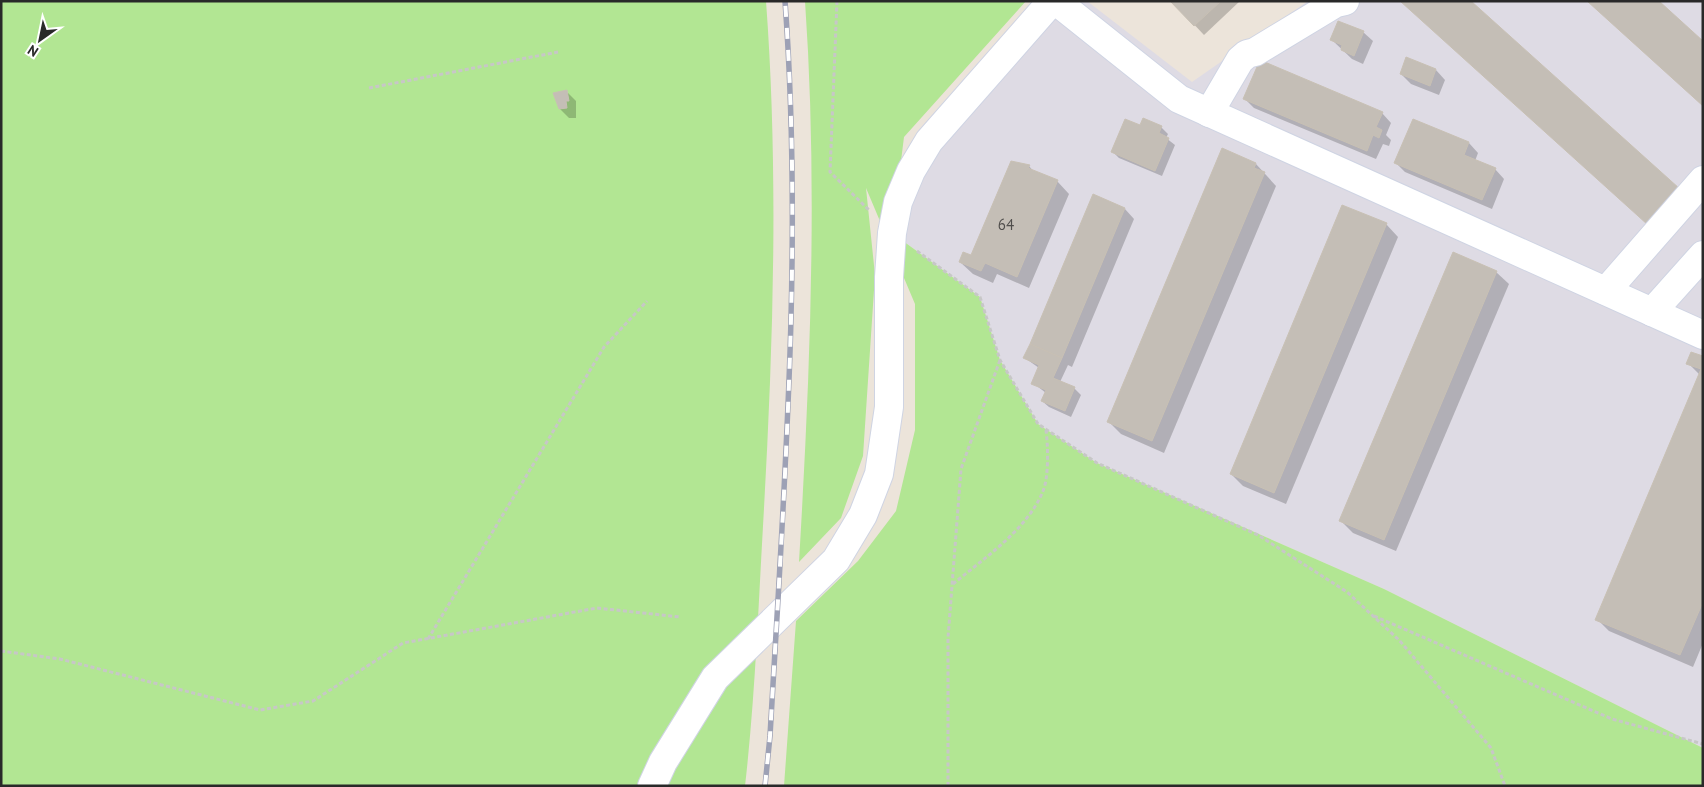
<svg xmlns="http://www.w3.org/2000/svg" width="1704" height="787" font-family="'PT Sans',sans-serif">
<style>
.industrial{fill:#dedbe4}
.green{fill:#b2e693}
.shadow{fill:#0003}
.building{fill:#c4beb6;stroke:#c8c0b4}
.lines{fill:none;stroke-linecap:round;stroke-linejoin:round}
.minor-casing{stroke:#cfd4e3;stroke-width:30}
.path{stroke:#c7c7c7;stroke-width:3;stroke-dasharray:4 2.5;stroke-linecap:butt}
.minor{stroke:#fff;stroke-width:28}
.rail-casing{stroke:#9da1b5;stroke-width:5.5}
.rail{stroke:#fff;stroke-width:4;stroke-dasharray:11;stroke-linecap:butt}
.labels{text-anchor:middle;stroke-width:4;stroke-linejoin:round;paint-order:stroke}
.number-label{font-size:15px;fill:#504e4c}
</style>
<rect width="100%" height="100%" fill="#ece4da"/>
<!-- industrial -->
<path class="industrial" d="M1070 1H1087L1192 82 1308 1H1703V748L1384 589 1097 463 1038 424 1000 360 980 297 892 233 936 143Z"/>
<!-- green -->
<g class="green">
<path d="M1 1H766C779 176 773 351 763 526 758 613 755 699 745 786H1Z"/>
<path d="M805 1H1026L904 137 892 233 980 297 1000 360 1038 424 1097 463 1384 589 1703 748V786H784L796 621 858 561 896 511 915 430V304L866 188 875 275 863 456 841 518 799 562C810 375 818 188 805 1Z"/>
</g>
<!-- shadow -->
<g class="shadow">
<path d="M1172 1H1240L1204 35Z"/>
<path d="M1363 32 1373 41 1363 64 1352 59 1332 40Z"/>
<path d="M1407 59 1436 70 1445 80 1439 95 1411 84 1401 74Z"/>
<path d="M567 92 576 101V118H569L560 109Z"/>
<path d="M1245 99 1382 113 1391 123 1386 135 1391 140 1389 146 1383 144 1376 159 1254 108Z"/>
<path d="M1414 120 1469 143 1478 153 1475 161 1495 169 1504 179 1492 209 1405 172 1396 163Z"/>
<path d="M1140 127H1161L1168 134 1166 138 1175 145 1162 176 1119 158 1113 152Z"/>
<path d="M1256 164 1276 186 1164 453 1121 434 1109 422Z"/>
<path d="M1029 166 1034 172 1057 181 1069 194 1029 288 997 274 993 283 973 274 960 262 971 257Z"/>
<path d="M1094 196 1125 209 1134 219 1072 367 1068 365 1060 382 1074 388 1081 395 1071 417 1049 407 1042 401 1046 393 1033 383 1039 368 1025 358Z"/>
<path d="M1386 224 1398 237 1286 504 1243 486 1231 474Z"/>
<path d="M1496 272 1509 284 1396 551 1353 533 1341 521Z"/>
<path d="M1703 358V643L1693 667 1609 631 1597 619 1700 375 1688 363Z"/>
</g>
<!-- building -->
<g class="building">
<path d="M1170 1H1221L1194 26Z"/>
<path d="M1400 1H1471L1680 189 1648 225Z"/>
<path d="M1587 1H1659L1703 41V106Z"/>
<path d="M1338 21 1364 31 1354 56 1341 50 1342 45 1330 40Z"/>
<path d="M1406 57 1436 69 1430 86 1400 74Z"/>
<path d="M1260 60 1383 112 1376 127 1382 130 1379 138 1373 135 1367 151 1243 99Z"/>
<path d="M567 90 569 101H566L567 108 559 109 553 93Z"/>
<path d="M1143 118 1162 126 1159 133 1169 138 1155 171 1111 152 1125 119 1140 125Z"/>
<path d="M1413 119 1469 142 1464 155 1496 168 1482 200 1394 163Z"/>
<path d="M1222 148 1256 163 1254 168 1265 172 1152 441 1107 422Z"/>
<path d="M1011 161 1030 165 1028 168 1058 180 1017 277 985 263 981 271 959 262 963 252 971 255Z"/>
<path d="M1093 194 1125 208 1062 358 1030 344Z"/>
<path d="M1342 205 1387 223 1274 493 1230 474Z"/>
<path d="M1453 252 1497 271 1384 540 1339 521Z"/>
<path d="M1030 344 1062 358 1053 378 1075 387 1065 411 1041 401 1046 390 1031 384 1039 365 1023 358Z"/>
<path d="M1691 352 1703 356V602L1680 655 1595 620 1701 369 1686 364Z"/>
</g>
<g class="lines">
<defs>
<g id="minor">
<path d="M1056 1 1179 99 1703 335"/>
<path d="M1209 113 1240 60 1247 54 1255 52 1336 3 1345 1"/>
<path d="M1606 291 1703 180"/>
<path d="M1652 312 1703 255"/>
<path d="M652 786 663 762 715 678 836 560 863 515 879 474 889 407V277L892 233 898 202 911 171 929 141 1052 1"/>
</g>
</defs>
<!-- minor casing -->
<use href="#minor" class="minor-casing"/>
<!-- path -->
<g class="path">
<path d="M837 1 830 172 870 211"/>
<path d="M369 88 558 52"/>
<path d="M917 251 980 297 1000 360 1038 424 1097 463 1258 535 1347 592 1399 640 1491 748 1505 786"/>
<path d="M953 584C983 559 1028 529 1043 491 1049 477 1048 445 1046 430"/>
<path d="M1374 616 1612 719 1703 744"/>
<path d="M428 639 604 347 647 301"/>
<path d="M1 651 60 659 260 710 313 701 403 643 597 608 680 617"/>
<path d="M948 786V638L961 469 1000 360"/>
</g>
<!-- minor -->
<use href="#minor" class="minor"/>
<defs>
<path id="rail" d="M765 786 770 736C784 491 803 246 785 1"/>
</defs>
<!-- rail casing -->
<use href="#rail" class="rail-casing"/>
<!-- rail -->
<use href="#rail" class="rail"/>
</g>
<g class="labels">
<!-- number labels -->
<g class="number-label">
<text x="1006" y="230">64</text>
</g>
</g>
<!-- border -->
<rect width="1704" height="787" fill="none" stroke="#292929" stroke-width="5"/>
<!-- north arrow -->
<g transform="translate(40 40) rotate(213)" stroke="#ffffff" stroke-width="4" paint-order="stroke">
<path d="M0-4L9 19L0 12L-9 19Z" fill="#292929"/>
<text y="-8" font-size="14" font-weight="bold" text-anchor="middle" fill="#292929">N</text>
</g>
</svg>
